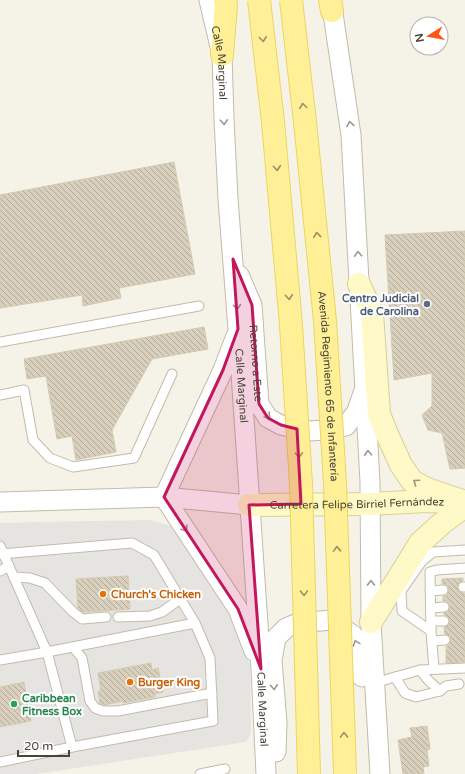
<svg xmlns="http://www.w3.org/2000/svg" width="465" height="774" font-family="'Varela Round',sans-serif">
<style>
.parking{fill:#e6e4e0}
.building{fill:url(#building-back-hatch);stroke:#d3caaf}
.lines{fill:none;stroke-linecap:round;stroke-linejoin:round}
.lane-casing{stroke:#c1bca9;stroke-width:11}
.street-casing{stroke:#c1bca9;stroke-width:21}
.secondary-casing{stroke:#d9cf94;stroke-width:24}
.primary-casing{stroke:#edd55d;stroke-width:24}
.lane{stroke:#fff;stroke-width:9}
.street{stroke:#fff;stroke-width:19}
.secondary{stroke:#fff9c8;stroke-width:22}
.primary{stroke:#ffef97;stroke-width:22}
.primary-bridge-casing{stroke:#edd55d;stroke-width:24;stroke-linecap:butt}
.primary-bridge{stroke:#ffef97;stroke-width:22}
.oneway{stroke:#9b9162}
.oneway2{stroke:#9b9890}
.oneway3{stroke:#9b9578}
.marked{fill:#c2185b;fill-opacity:0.2;stroke:#c2185b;stroke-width:3;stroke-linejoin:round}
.service-dot{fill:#5c6f8a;stroke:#fff;stroke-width:1.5}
.food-dot{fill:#e8710a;stroke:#fff;stroke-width:1.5}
.leisure-dot{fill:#2e9e5b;stroke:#fff;stroke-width:1.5}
.labels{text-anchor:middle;stroke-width:4;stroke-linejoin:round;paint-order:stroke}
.street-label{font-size:11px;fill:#494436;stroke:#fff}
.service-label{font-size:11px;font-weight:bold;fill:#4e5e75;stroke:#fff;text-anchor:end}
.food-label{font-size:11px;font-weight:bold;fill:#c56008;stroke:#fff;text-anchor:start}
.leisure-label{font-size:11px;font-weight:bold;fill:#27864d;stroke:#fff;text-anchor:start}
</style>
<defs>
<pattern id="building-back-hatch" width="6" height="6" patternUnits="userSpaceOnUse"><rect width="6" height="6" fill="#d8d0bc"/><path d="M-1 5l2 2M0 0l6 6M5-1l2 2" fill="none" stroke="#b1aa9a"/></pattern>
</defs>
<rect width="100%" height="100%" fill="#f5f3e8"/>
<!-- parking -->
<path class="parking" d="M150 520 175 527 229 610 250 665 251 734 246 742 37 774H0V523L36 522Z"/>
<!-- building -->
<g class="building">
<path d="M174 162 195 274 119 288 121 298 83 306 82 295 0 308V195Z"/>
<path d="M465 231V468L450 469 442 433 428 430 422 415 432 406V373L394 380 385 235Z"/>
<path d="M204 327 208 349 152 359 112 430 116 452 76 460 72 436 57 439 46 376 27 379 24 359Z"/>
<path d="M128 576 130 609 82 612 78 608 76 579Z"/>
<path d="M463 578V581L460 582 458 584 457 587 460 592 465 594V662L446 663V646L449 645 451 640 450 636 445 634 444 627 449 624 450 621 447 616 444 615V613L448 612 450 607 449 603 446 601H443V596L447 595 449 590 448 586 445 584H442V579Z"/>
<path d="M151 663 152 670 158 668 163 692 155 694V697L123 703V701L104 705 100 704 98 691H101L98 673Z"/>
<path d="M24 682 31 721 0 727V687Z"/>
<path d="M427 726 430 749 427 750 429 766 423 767 424 774H403L398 740 412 737 410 728Z"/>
</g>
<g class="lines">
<defs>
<g id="lane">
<path d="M0 342 199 306"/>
<path d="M0 395 24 390 33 440 50 458 73 467 134 458 172 374"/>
<path d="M0 546 47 652 72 747 213 721 210 658 195 623 47 652 0 660"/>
<path d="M0 554 132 543 154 555 195 623"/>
<path d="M0 571 9 566"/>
<path d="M14 577 30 578 45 583 73 612 82 619 106 617"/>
<path d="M463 587H465"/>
<path d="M430 591 443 590"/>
<path d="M431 608 444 607"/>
<path d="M118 617 150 616 162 612 180 599"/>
<path d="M431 621H444"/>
<path d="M431 631 402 611 401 591 422 561 433 552 465 550"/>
<path d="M432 641 445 640"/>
<path d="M73 647 82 658 90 701 95 708 103 711H118L212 693"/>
<path d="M434 669 431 631 430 572 437 570 465 568"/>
<path d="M420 670 428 680 440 691"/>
<path d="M395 677 405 693 416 697 440 691 446 686 459 684"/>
<path d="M374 683 420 670 465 668"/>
<path d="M0 762 72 747"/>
<path d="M200 774 225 769"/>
</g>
<g id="street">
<path id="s1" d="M209 0 222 55 224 119 228 199 238 329 261 669 266 774"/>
<path d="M331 0 351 135 370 482 371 622 380 774"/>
<path id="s2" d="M239 275 252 305 259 404 268 418 281 425 308 431 327 430 346 426 357 411 363 393"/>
<path d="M236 336 223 370 164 497 238 609 254 651"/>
<path d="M0 502 164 497 249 505"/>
<path d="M276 752 277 723 272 660 276 638 286 628 298 623 332 620 354 636 360 656 362 677"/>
</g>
<g id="secondary">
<path d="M359 284 372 313 379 414 387 434 401 465 412 481 427 489 465 502"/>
<path id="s3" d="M249 505 369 504 427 501 448 502"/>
<path d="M371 622 420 543 441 524 465 506"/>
</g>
<g id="primary">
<path d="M330 0 332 11"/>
<path d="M222 55 226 5 225 0"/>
</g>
</defs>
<!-- lane casing -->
<use href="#lane" class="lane-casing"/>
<!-- street casing -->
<use href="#street" class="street-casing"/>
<!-- secondary casing -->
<use href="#secondary" class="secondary-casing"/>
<!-- primary casing -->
<use href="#primary" class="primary-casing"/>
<!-- lane -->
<use href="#lane" class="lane"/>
<!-- street -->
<use href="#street" class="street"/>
<!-- secondary -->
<use href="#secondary" class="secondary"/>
<!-- primary -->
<use href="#primary" class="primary"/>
<defs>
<g id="primary-bridge">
<path d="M259 0 273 122 291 325 301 484 309 774"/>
<path id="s4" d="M291 0 305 122 325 321 335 483 345 774"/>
</g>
</defs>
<!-- primary-bridge casing -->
<use href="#primary-bridge" class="primary-bridge-casing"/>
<!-- primary-bridge -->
<use href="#primary-bridge" class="primary-bridge"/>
</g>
<!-- one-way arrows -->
<defs><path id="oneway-chevron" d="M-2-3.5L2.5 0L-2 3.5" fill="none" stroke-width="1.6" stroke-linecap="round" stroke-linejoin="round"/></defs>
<g class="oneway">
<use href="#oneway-chevron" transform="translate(263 39) rotate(83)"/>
<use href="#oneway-chevron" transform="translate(303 106) rotate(-97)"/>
<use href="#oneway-chevron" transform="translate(277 168) rotate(85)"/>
<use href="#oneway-chevron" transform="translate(317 235) rotate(-96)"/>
<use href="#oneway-chevron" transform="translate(289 297) rotate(85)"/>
<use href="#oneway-chevron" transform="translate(299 455) rotate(87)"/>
<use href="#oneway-chevron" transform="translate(337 549) rotate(-92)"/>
<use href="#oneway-chevron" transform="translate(304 593) rotate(88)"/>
<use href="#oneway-chevron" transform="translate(344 735) rotate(-92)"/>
</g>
<g class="oneway2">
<use href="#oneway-chevron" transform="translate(224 122) rotate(87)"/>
<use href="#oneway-chevron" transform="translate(350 124) rotate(-99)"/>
<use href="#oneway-chevron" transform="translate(358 254) rotate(-93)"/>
<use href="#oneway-chevron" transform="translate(237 307) rotate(85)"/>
<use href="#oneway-chevron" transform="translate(268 416) rotate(46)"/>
<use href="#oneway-chevron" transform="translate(368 453) rotate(-93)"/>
<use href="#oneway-chevron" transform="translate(185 529) rotate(57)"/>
<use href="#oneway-chevron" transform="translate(371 583) rotate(-91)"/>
<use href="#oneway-chevron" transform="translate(356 643) rotate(-110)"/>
<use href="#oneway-chevron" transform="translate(274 687) rotate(86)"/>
</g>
<use class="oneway3" href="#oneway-chevron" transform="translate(416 482) rotate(-145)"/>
<!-- marked area -->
<path class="marked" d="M233 259 252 305 259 404 268 418 281 425 297 429 301 504 249 505 261 669 238 609 164 497 223 370 238 329Z"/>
<!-- markers -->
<circle class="service-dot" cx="427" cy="304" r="4"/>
<g class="food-dot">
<circle cx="103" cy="594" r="4"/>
<circle cx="130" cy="682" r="4"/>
</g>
<circle class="leisure-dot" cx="14" cy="704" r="4"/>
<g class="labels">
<!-- street labels -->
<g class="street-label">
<text dy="4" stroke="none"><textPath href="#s1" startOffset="64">Calle Marginal</textPath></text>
<text dy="4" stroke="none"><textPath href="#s2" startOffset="91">Retorno a Este</textPath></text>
<text dy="4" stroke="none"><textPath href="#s1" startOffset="388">Calle Marginal</textPath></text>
<text dy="4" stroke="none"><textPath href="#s4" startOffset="388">Avenida Regimiento 65 de Infantería</textPath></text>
<text dy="4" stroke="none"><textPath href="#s3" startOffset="108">Carretera Felipe Birriel Fernández</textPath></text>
<text dy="4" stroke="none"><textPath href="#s1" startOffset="712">Calle Marginal</textPath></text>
</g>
<!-- service labels -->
<g class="service-label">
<text x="419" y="302">Centro Judicial<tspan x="419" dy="13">de Carolina</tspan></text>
</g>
<!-- food labels -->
<g class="food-label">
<text x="111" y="598">Church's Chicken</text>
<text x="138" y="686">Burger King</text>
</g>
<!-- leisure labels -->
<g class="leisure-label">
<text x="22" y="702">Caribbean<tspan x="22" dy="13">Fitness Box</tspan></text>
</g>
</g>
<!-- north arrow -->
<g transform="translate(429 36) rotate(259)"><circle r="19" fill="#ffffff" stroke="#b6b4af"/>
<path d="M0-3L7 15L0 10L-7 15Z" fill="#ff5615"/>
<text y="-6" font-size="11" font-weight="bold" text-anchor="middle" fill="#494436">N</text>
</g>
<!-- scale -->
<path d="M18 750v6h51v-6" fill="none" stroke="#494436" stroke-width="2"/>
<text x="24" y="750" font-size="12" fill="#494436" stroke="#ffffff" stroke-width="3" paint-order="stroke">20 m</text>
</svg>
